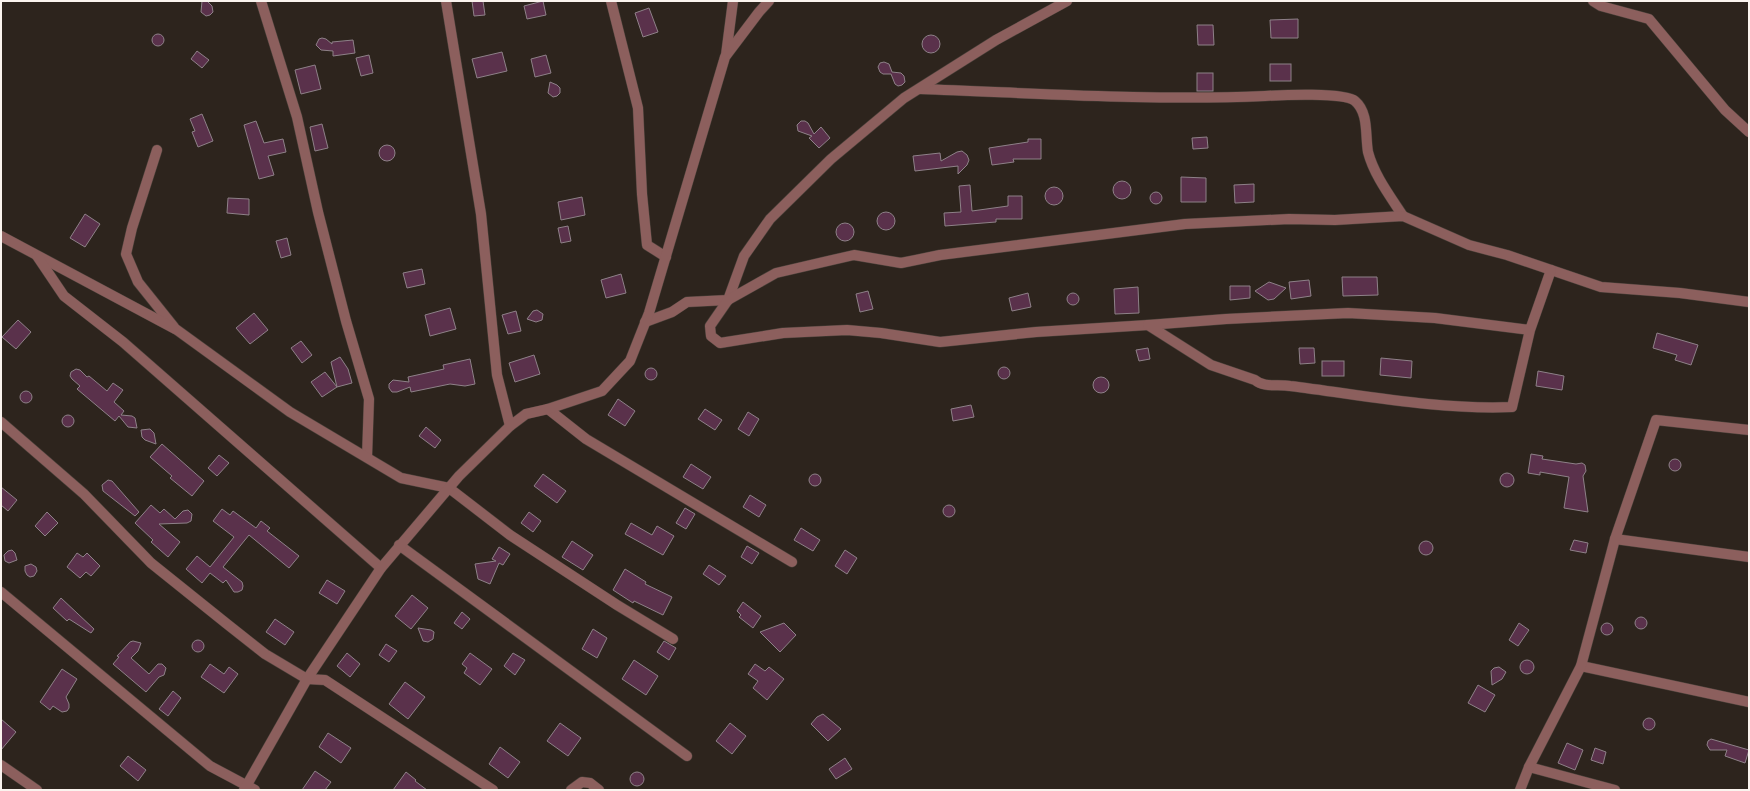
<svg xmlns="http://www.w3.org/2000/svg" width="1750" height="791" font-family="'Golos Text',sans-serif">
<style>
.building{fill:#5a314b;stroke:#8e8188}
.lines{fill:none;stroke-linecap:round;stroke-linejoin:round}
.minor-casing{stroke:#4a413a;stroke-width:11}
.minor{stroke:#8c5f5d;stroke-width:10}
</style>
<rect width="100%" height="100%" fill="#2d241d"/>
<!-- building -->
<g class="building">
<path d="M202 1H207L212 6 213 12 210 15 206 16 201 12Z"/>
<path d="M472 1H483L485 15 474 16Z"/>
<path d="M543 1 546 15 527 19 524 6Z"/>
<path d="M649 8 658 32 643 37 635 13Z"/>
<path d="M1298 19V38H1271L1270 20Z"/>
<path d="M1197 25H1213L1214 45H1198Z"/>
<circle cx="158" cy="40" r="6"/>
<circle cx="931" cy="44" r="9"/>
<path d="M322 38 326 39 332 44V42L353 40 355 53 333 56V51L321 50 316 45 319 39Z"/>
<path d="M197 51 209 60 202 68 191 59Z"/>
<path d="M502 52 507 71 477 78 472 59Z"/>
<path d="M369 55 373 73 361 76 356 58Z"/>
<path d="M546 55 551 73 535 77 531 59Z"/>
<path d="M884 62 889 64 892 72 901 73 904 76 905 82 902 85 898 86 895 84 891 74H883L880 72 878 67 880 63Z"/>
<rect x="1270" y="64" width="21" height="17"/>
<path d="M315 65 321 89 301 94 295 70Z"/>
<rect x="1197" y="73" width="16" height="18"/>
<path d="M550 82 557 85 560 88V93L557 96 553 97 548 93Z"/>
<path d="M202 114 213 141 198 147 192 132 195 131 190 119Z"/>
<path d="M256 121 264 143 283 139 286 152 268 156 274 175 259 179 244 125Z"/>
<path d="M801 121H805L808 123 814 134 821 127 830 138 819 148 809 138 812 136 798 131 797 125Z"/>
<path d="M322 124 328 148 315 151 310 127Z"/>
<path d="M1207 137 1208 148 1193 149 1192 138Z"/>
<path d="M1028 139H1041V159H1013L1014 162 992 165 989 148 1028 142Z"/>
<circle cx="387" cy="153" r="8"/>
<path d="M962 151 967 155 969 160 967 165 958 174V166L915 171 913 156 940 153 941 161 957 152Z"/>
<path d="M1181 177 1206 178V202H1181Z"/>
<circle cx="1122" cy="190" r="9"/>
<path d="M1254 184V202L1235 203 1234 185Z"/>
<path d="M970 185 972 211 1008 206V196H1022V219H996V222L945 226 944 213 961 212 959 186Z"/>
<circle cx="1054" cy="196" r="9"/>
<circle cx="1156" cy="198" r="6"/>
<path d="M582 197 585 215 561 220 558 202Z"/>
<path d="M228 198 249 199V215L227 213Z"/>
<circle cx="886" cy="221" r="9"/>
<path d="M85 214 100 224 85 247 70 238Z"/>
<circle cx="845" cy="232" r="9"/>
<path d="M568 226 571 241 561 243 558 228Z"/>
<path d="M287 238 291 255 281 258 276 241Z"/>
<path d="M422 269 425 284 407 288 403 273Z"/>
<path d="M621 274 626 293 606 298 601 280Z"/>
<path d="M1342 277H1377L1378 295 1343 296Z"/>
<path d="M1309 280 1311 296 1291 299 1289 282Z"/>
<path d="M1269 282 1272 283 1286 288 1274 299 1268 300 1255 291Z"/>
<path d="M1230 286H1250V298L1230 300Z"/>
<path d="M1138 287 1139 313 1115 314 1114 289Z"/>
<path d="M868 291 873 309 860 312 856 294Z"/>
<path d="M1028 293 1031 307 1012 311 1009 298Z"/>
<circle cx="1073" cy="299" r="6"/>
<path d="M450 308 456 329 430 336 425 315Z"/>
<path d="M537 310 543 314 542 320 536 322 527 319 533 311Z"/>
<path d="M516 311 521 331 508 334 502 315Z"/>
<path d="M254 313 268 330 250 344 236 328Z"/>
<path d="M18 320 31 332 16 349 2 337Z"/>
<path d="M1657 333 1698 345 1691 365 1675 360 1677 355 1653 348Z"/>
<path d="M301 341 312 355 302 363 291 348Z"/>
<path d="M1148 348 1150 359 1139 361 1136 350Z"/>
<path d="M1299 348H1314L1315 363 1300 364Z"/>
<path d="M534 355 540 374 515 382 509 363Z"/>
<path d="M340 357 348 369 352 383 337 387 331 362Z"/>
<path d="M1381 358 1412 361 1411 378 1380 375Z"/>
<path d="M470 359 475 384 465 386 450 384 411 392 410 387 397 392H392L389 388V384L393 380 409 382 408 377 444 369 443 365Z"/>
<rect x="1322" y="361" width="22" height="15"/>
<circle cx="1004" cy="373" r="6"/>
<circle cx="651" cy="374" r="6"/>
<path d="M76 369 80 370 87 377 89 376 107 391 113 383 123 390 114 402 124 411 121 415 132 416 135 418 137 428 128 427 119 416 115 421 77 389 80 386 72 379 70 376 71 372Z"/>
<path d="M1538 371 1564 376 1562 390 1536 386Z"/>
<path d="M325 372 337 387 322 397 311 382Z"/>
<circle cx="1101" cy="385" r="8"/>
<circle cx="26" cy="397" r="6"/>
<path d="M618 399 635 411 625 426 608 415Z"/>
<path d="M971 405 974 417 953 421 951 409Z"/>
<path d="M705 409 722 420 715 430 698 419Z"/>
<path d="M748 412 759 419 749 436 738 429Z"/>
<circle cx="68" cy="421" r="6"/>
<path d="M426 427 441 440 435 448 419 436Z"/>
<path d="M150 429 154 433 156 444 145 440 142 437 141 430Z"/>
<path d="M162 444 204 481 192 496 170 478 172 476 150 457Z"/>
<path d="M1531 454 1543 456 1542 459 1576 464 1582 463 1585 465 1586 471 1583 476 1588 512 1564 508 1569 477 1540 472V475L1528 473Z"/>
<path d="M219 455 229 463 217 476 208 468Z"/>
<circle cx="1675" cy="465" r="6"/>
<path d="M691 464 711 477 703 489 683 477Z"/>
<circle cx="1507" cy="480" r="7"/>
<circle cx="815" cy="480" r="6"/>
<path d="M543 474 566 491 557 503 534 486Z"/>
<path d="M108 480 112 481 139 512 135 516 103 491 102 485Z"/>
<path d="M1 487 17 500 8 511 1 505Z"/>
<path d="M750 495 766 505 759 517 743 507Z"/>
<circle cx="949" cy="511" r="6"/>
<path d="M151 505 160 513 164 509 175 519 183 511 188 510 192 514 191 521 187 523 159 524 180 542 168 557 151 542 153 540 135 523Z"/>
<path d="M685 508 695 514 686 529 676 523Z"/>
<path d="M222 509 230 515 233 511 256 528 261 521 270 528 267 531 299 556 289 568 249 535 223 567 242 582 243 586 242 590 238 592H234L226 580 223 583 210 573 202 583 186 569 197 556 210 567 234 537 213 521Z"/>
<path d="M47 512 58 523 45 536 35 526Z"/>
<path d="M529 512 541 521 533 532 521 523Z"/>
<path d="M631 523 652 535 657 526 674 536 663 555 625 534Z"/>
<path d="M801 528 820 540 813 551 794 540Z"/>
<path d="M1574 540 1588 543 1586 553 1570 550Z"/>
<path d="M572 541 593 555 583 570 562 557Z"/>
<circle cx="1426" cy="548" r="7"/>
<path d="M747 546 759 553 752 564 741 557Z"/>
<path d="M499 547 510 554 503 565 499 563 490 584 478 579 475 564 496 561 492 559Z"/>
<path d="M12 550 15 553 17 560 9 563 5 561 4 555 8 551Z"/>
<path d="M845 550 857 558 847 574 835 566Z"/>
<path d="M77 553 83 557 87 553 100 566 91 576 86 572 80 578 67 567Z"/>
<path d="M31 564 36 567 37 571 34 576 30 577 27 575 25 571V566Z"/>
<path d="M709 565 726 576 719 585 703 574Z"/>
<path d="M625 569 646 582 645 584 672 597 663 615 634 601 633 603 613 590Z"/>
<path d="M327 580 345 591 337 604 319 593Z"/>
<path d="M412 595 428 608 411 629 395 616Z"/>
<path d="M61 598 94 629 91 633 69 619 67 621 53 608Z"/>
<path d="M743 602 761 616 753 628 739 617 741 615 737 611Z"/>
<path d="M462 612 470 619 462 629 454 623Z"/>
<circle cx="1641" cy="623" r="6"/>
<path d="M275 619 294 632 285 645 266 632Z"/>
<circle cx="1607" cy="629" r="6"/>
<path d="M784 623 796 635 780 652 760 632Z"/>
<path d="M1519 623 1529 630 1518 646 1509 640Z"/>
<path d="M418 628 431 630 434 632 433 639 428 642 423 641Z"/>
<path d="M593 629 607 638 597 658 582 649Z"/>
<circle cx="198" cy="646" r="6"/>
<path d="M133 641 141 643 138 651 131 658 149 674 158 664H162L166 668 164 675 159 677 146 692 113 664 119 657 117 656 130 642Z"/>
<path d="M664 641 676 648 669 660 657 652Z"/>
<path d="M386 644 397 651 389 662 379 655Z"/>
<path d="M347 653 360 664 350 677 337 666Z"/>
<path d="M470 653 492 669 480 685 464 673 467 668 462 664Z"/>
<path d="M513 653 525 660 515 675 504 666Z"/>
<path d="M634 660 658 676 646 695 622 679Z"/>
<circle cx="1527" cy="667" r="7"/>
<path d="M210 664 224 674 229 667 238 674 224 693 201 677Z"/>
<path d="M755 664 765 671 769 667 784 679 767 700 753 688 758 681 748 674Z"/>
<path d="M1499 667 1506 672 1502 679 1492 685 1491 671 1494 668Z"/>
<path d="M62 669 77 679 66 697 69 704V708L67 711 62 712 53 706 50 710 40 702Z"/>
<path d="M405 682 425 697 408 719 389 704Z"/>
<path d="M1478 685 1495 695 1485 712 1468 703Z"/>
<path d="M173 691 181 698 168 716 159 709Z"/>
<path d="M823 714 841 729 828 741 811 724 817 717Z"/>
<circle cx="1649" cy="724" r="6"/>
<path d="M1 719 16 732 1 750Z"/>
<path d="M560 723 581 738 568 756 547 741Z"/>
<path d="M730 723 746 736 732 754 716 741Z"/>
<path d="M328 733 351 748 341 763 319 747Z"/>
<path d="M1711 739 1749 750 1745 763 1725 756 1727 750H1710L1707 745 1708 741Z"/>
<path d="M1567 743 1583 750 1575 770 1558 763Z"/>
<path d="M500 747 520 762 508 778 489 764Z"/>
<path d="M1595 748 1606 752 1603 764 1591 760Z"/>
<path d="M128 756 146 770 138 781 120 766Z"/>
<path d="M845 758 852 769 836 779 829 769Z"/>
<path d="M315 771 331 782 325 790H302Z"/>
<path d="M406 772 416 780 415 781 427 790H393Z"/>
<circle cx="637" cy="779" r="7"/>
</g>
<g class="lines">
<defs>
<g id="minor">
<path d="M261 1 297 117 318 212 346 321 369 399 367 457"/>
<path d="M446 1 481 214 497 375 510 426"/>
<path d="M611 1 638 108 642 194 647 245 666 257"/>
<path d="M1593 1 1601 6 1649 19 1725 110 1749 132"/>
<path d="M726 55 733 1"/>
<path d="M920 89C1035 93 1150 101 1265 96 1281 95 1345 92 1355 101 1369 113 1365 135 1368 152 1374 175 1390 196 1403 216"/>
<path d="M157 150 132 228 126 254 138 282 174 327"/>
<path d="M1 236 177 330 290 412 401 478 449 488 510 535 617 605 673 639"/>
<path d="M37 256 64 296 123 342 381 568"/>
<path d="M645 322 672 312 687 302 728 300 744 256 770 219 831 159 904 98 996 40 1067 1"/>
<path d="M1148 325 1036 332 940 342 881 333 847 330 783 333 720 343 711 336 710 326 728 300 776 273 854 255 901 263 940 255 1185 224 1289 219 1335 220 1403 216 1469 245 1507 255 1601 287 1680 293 1749 302"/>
<path d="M1530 330 1435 318 1348 313 1226 319 1148 325 1211 365 1255 380C1264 388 1278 384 1290 386 1363 395 1438 410 1512 407L1530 330 1551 270"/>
<path d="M548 409 586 439 792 562"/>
<path d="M1 422 84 494 151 563 227 624 265 654 307 679 325 680 493 790"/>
<path d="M1615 539 1749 557"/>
<path d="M399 545 687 756"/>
<path d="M1 592 210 766 255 790"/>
<path d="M1581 666 1749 702"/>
<path d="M1 765 37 790"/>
<path d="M1529 767 1615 790"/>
<path d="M244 790 307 679 381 568 459 476 510 426 526 414 548 409 602 391 630 361 649 313 725 57 759 12 769 1"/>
<path d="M571 790 582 782 590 783 599 790"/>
<path d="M1520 790 1529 767 1581 666 1615 539 1656 420 1749 430"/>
</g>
</defs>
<!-- minor casing -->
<use href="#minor" class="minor-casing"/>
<!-- minor -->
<use href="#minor" class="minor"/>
</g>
<!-- border -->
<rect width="1750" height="791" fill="none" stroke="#faf3ee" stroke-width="4"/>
</svg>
